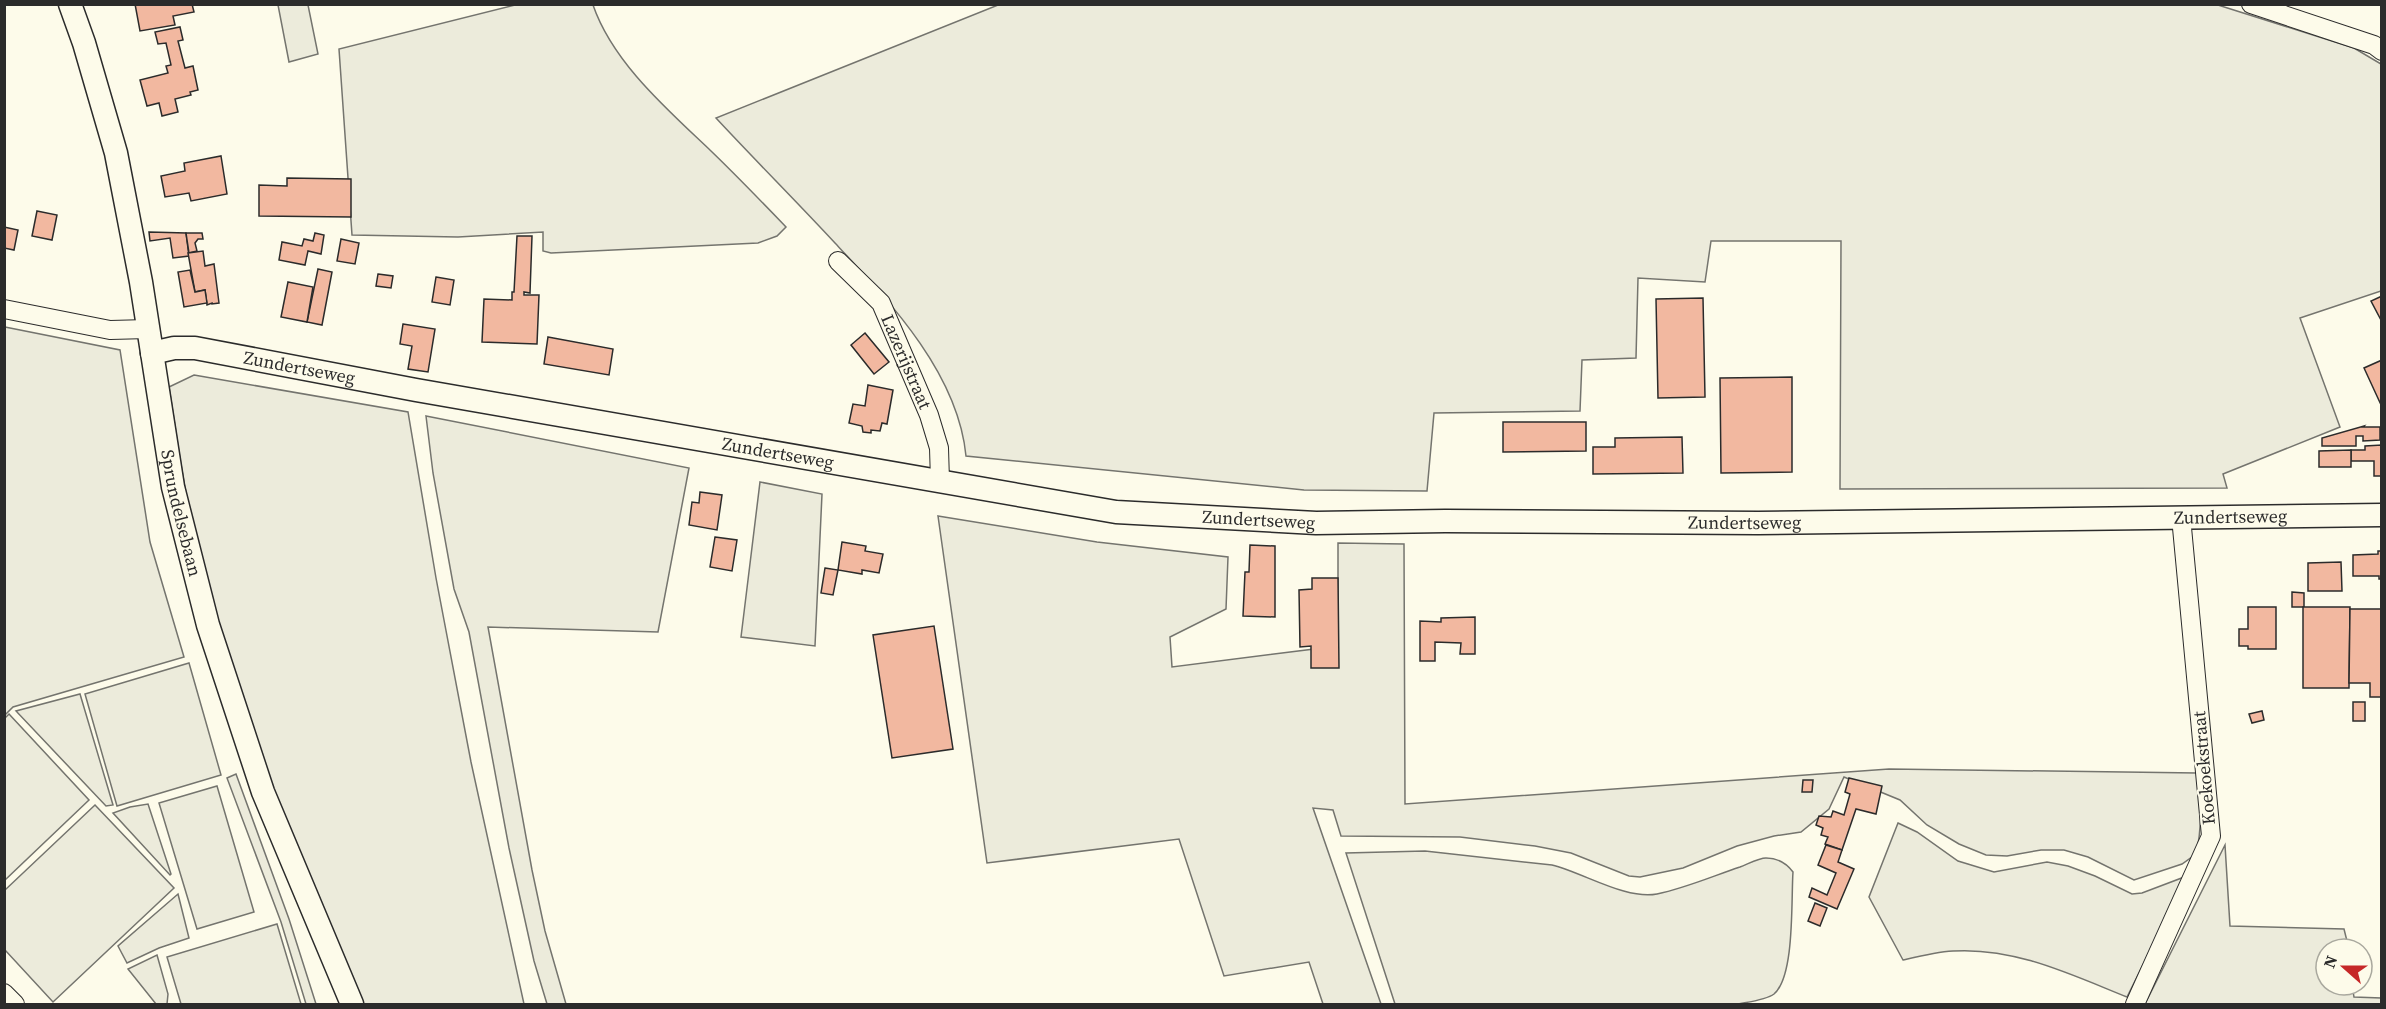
<svg xmlns="http://www.w3.org/2000/svg" width="2386" height="1009" font-family="'Source Serif 4',serif">
<style>
.green{fill:#ecebdb;stroke:#74746e;stroke-width:1.5}
.building{fill:#f2b8a0;stroke:#2b2b2b;stroke-width:1.5}
.lines{fill:none;stroke-linecap:round;stroke-linejoin:round}
.minor-casing{stroke:#2b2b2b;stroke-width:20}
.tertiary-casing{stroke:#2b2b2b;stroke-width:25}
.minor{stroke:#fdfbea;stroke-width:18}
.tertiary{stroke:#fdfbea;stroke-width:22}
.labels{text-anchor:middle;stroke-width:4.5;stroke-linejoin:round;paint-order:stroke}
.street-label{font-size:18px;fill:#2b2b2b;stroke:#fdfbea}
</style>
<rect width="100%" height="100%" fill="#fdfbea"/>
<!-- green -->
<g class="green">
<path d="M278 5H308L318 54 289 62Z"/>
<path d="M515 5H593C613 63 668 110 711 151 737 176 761 201 786 227L777 236 758 243 551 253 543 251V232L458 237 352 235 339 49Z"/>
<path d="M998 5H2218L2354 48 2381 64V291L2300 318 2340 427 2223 474 2227 488 1840 489 1841 241H1711L1705 282 1638 278 1636 358 1582 360 1580 411 1434 413 1427 491 1304 490 966 456C958 373 890 302 835 243 796 201 755 160 716 118Z"/>
<path d="M5 327 120 350 150 542 184 657 13 707 5 715Z"/>
<path d="M194 375 408 412 436 578 471 762 524 1004H352C292 844 229 684 191 517 181 474 176 430 169 387Z"/>
<path d="M426 416 689 468 658 632 488 627 532 870 545 931 566 1004H547L534 961 509 848 469 632 454 589 433 473Z"/>
<path d="M760 482 822 494 815 646 741 637Z"/>
<path d="M938 516 1097 542 1228 557 1226 609 1170 637 1172 667 1338 646V543L1404 544 1405 804 1889 769 2197 773C2200 801 2203 826 2196 854L2182 864 2134 880 2088 857 2064 850H2041L2007 856 1986 855 1959 844 1927 825 1900 800 1844 777 1829 809 1801 832 1774 836 1737 846 1683 868 1640 877 1629 876 1571 853 1535 846 1460 837 1341 836 1333 810 1313 808 1381 1004H1323L1309 962 1224 976 1179 839 987 863Z"/>
<path d="M189 663 221 775 117 806 85 694Z"/>
<path d="M80 694 113 805 106 806 16 711Z"/>
<path d="M9 714 89 800 5 880 4 719Z"/>
<path d="M236 774 289 919 316 1004H306L281 922 227 778Z"/>
<path d="M217 786 254 912 197 929 159 803Z"/>
<path d="M148 804 171 874 170 875 113 813 130 807Z"/>
<path d="M95 805 174 888 53 1002 5 950V890Z"/>
<path d="M1898 823 1917 832 1958 861 1994 872 2047 862 2068 866 2095 876 2132 894 2142 893 2187 876 2127 997C2072 975 2015 947 1953 951 1936 952 1920 956 1903 960L1869 897Z"/>
<path d="M2225 845 2230 926 2344 929 2349 949H2326V985H2352L2354 997 2381 998V1004H2145Z"/>
<path d="M1425 851 1552 865C1584 873 1626 900 1657 894 1686 888 1713 876 1740 867 1748 864 1759 858 1766 858 1778 858 1787 864 1793 872 1791 900 1795 976 1774 994 1766 1000 1748 1002 1738 1004H1395L1346 853Z"/>
<path d="M178 894 189 938 159 948 127 963 118 946Z"/>
<path d="M277 924 301 1004H181L167 957Z"/>
<path d="M157 955 168 994 167 1004H156L128 969Z"/>
</g>
<!-- building -->
<g class="building">
<path d="M135 4H192L194 12 173 16 175 25 140 31Z"/>
<path d="M180 27 183 40 178 41 185 68 193 66 198 90 190 92 191 95 175 99 178 112 162 116 159 103 147 106 140 80 168 73 166 66 171 65 166 43 158 44 155 32Z"/>
<path d="M221 156 227 194 191 201 189 193 165 197 161 176 185 171 184 163Z"/>
<path d="M287 178 351 179V217L259 216V185L287 186Z"/>
<path d="M37 211 57 215 52 240 32 236Z"/>
<path d="M4 227 18 230 14 250 4 248Z"/>
<path d="M149 232 186 233 189 256 173 258 170 238 150 241Z"/>
<path d="M186 233H202L203 239H198L195 243 197 251 189 253Z"/>
<path d="M315 233 324 235 321 254 308 251 305 265 279 260 282 242 302 246 304 239 313 241Z"/>
<path d="M517 236H532L530 293 524 292V295H539L537 344 482 342 484 299 512 300V292H514Z"/>
<path d="M341 239 359 243 355 264 337 261Z"/>
<path d="M203 251 205 266 214 264 219 303 212 304V303L207 305 205 290 195 292 188 253Z"/>
<path d="M318 269 332 272 322 325 307 322Z"/>
<path d="M190 270 195 292 205 290 207 303 184 307 178 272Z"/>
<path d="M378 274 393 276 391 288 376 286Z"/>
<path d="M436 277 454 280 450 305 432 302Z"/>
<path d="M288 282 313 287 307 322 281 317Z"/>
<path d="M2382 296V322L2371 301Z"/>
<path d="M1703 298 1705 397 1658 398 1656 299Z"/>
<path d="M403 324 435 329 428 372 408 369 412 346 400 344Z"/>
<path d="M865 333 889 362 874 374 851 345Z"/>
<path d="M548 337 613 349 609 375 544 364Z"/>
<path d="M2382 360V407L2364 368Z"/>
<path d="M1792 377V472L1721 473 1720 378Z"/>
<path d="M868 385 893 390 887 424 882 423 880 431 871 430V433L863 432 862 426 849 423 853 404 865 406Z"/>
<path d="M1503 422H1586V451L1503 452Z"/>
<path d="M2364 426 2363 427H2380V440L2363 441V436H2356V446H2322V438Z"/>
<path d="M1682 437 1683 473 1593 474V447H1615V438Z"/>
<path d="M2382 445V476H2374V461H2351V450H2365V446Z"/>
<path d="M2351 450V467H2319V451Z"/>
<path d="M700 492 722 495 717 530 689 525 692 502 699 503Z"/>
<path d="M715 537 737 540 732 571 710 567Z"/>
<path d="M842 542 866 546 865 551 883 554 879 573 862 570V574L838 570Z"/>
<path d="M1250 545 1275 546V617L1243 616 1245 572H1249Z"/>
<path d="M2378 551H2382V579H2379V576H2353V555L2378 554Z"/>
<path d="M2341 562 2342 591H2308V563Z"/>
<path d="M825 568 838 570 833 595 821 593Z"/>
<path d="M1312 578H1338L1339 668H1311V646L1300 647 1299 590 1312 589Z"/>
<path d="M2292 592 2304 593V607H2292Z"/>
<path d="M2248 607H2276V649H2248V646H2239V629H2248Z"/>
<path d="M2303 607H2350L2349 688H2303Z"/>
<path d="M2350 609H2382V697H2370V683H2349Z"/>
<path d="M1475 617V654H1460L1461 643 1435 642V661H1420V621L1441 622V618Z"/>
<path d="M934 626 953 749 892 758 873 635Z"/>
<rect x="2353" y="702" width="12" height="19"/>
<path d="M2262 711 2264 720 2252 723 2249 714Z"/>
<path d="M1849 778 1882 786 1876 814 1856 809 1842 850 1825 844 1828 837 1821 835 1823 828 1816 825 1819 816 1831 817 1833 811 1844 815 1850 794 1845 792Z"/>
<path d="M1803 780H1813L1812 792H1802Z"/>
<path d="M1826 845 1842 850 1838 862 1854 869 1837 909 1809 897 1812 888 1827 895 1836 873 1818 865Z"/>
<path d="M1815 903 1827 908 1820 926 1808 921Z"/>
</g>
<g class="lines">
<defs>
<g id="minor">
<path d="M2251 4 2374 45 2382 51"/>
<path id="s1" d="M838 261 881 303 929 415 939 448 940 481"/>
<path d="M4 309 110 330 148 329"/>
<path d="M4 993 15 1004"/>
<path d="M2135 1004 2211 836 2181 517"/>
</g>
<g id="tertiary">
<path id="s2" d="M70 4 84 43 116 153 141 282 173 487 208 625 263 792 352 1004"/>
<path id="s3" d="M152 353 174 348H195L416 390 1116 512 1316 523 1445 521 1758 523 2382 515"/>
</g>
</defs>
<!-- minor casing -->
<use href="#minor" class="minor-casing"/>
<!-- tertiary casing -->
<use href="#tertiary" class="tertiary-casing"/>
<!-- minor -->
<use href="#minor" class="minor"/>
<!-- tertiary -->
<use href="#tertiary" class="tertiary"/>
</g>
<g class="labels">
<!-- street labels -->
<g class="street-label">
<text dy="6" stroke="none"><textPath href="#s1" startOffset="124">Lazerijstraat</textPath></text>
<text dy="6" stroke="none"><textPath href="#s3" startOffset="150">Zundertseweg</textPath></text>
<text dy="6" stroke="none"><textPath href="#s3" startOffset="636">Zundertseweg</textPath></text>
<text dy="6" stroke="none"><textPath href="#s2" startOffset="522">Sprundelsebaan</textPath></text>
<text dy="6" stroke="none"><textPath href="#s3" startOffset="2094">Zundertseweg</textPath></text>
<text dy="6" stroke="none"><textPath href="#s3" startOffset="1122">Zundertseweg</textPath></text>
<text dy="6" stroke="none"><textPath href="#s3" startOffset="1608">Zundertseweg</textPath></text>
<text transform="translate(2204 768) rotate(-95)" y="6">Koekoekstraat</text>
</g>
</g>
<!-- border -->
<rect width="2386" height="1009" fill="none" stroke="#2b2b2b" stroke-width="12"/>
<!-- north arrow -->
<g transform="translate(2344 967) rotate(291)"><circle r="28" fill="#fdfbea" stroke="#a9a89e" stroke-width="1.5"/>
<path d="M0-4.5L10 22L0 15L-10 22Z" fill="#c62828"/>
<text y="-9" font-size="16" font-weight="bold" text-anchor="middle" fill="#2b2b2b">N</text>
</g>
</svg>
